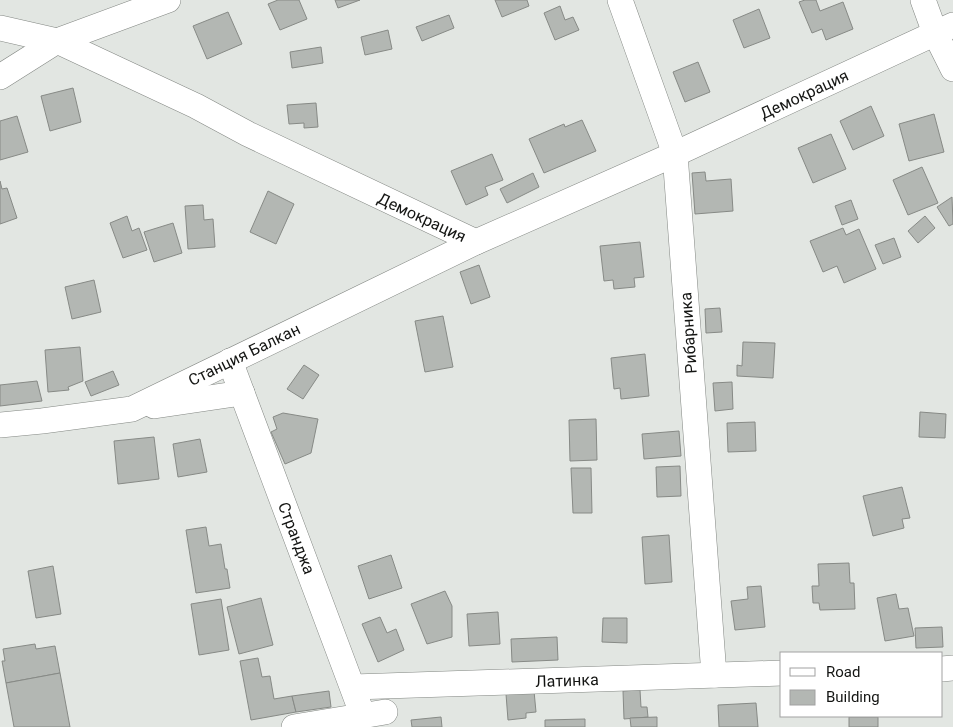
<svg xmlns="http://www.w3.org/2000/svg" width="953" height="727" font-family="Roboto,sans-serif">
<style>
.building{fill:#b3b7b3;stroke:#878a86}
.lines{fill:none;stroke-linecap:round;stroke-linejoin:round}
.street-casing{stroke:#838783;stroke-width:26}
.street{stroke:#fff;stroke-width:25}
.labels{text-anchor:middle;stroke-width:4;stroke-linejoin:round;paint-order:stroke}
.street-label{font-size:16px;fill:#141513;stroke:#fff}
</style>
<rect width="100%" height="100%" fill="#e2e6e2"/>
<!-- building -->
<g class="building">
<path d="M278 0H299L307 19 280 30 268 4Z"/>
<path d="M335 0H360L338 8Z"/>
<path d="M495 0H527L529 6 502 17Z"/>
<path d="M805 0H816L820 11 843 2 853 29 826 40 822 29 812 33 799 2Z"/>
<path d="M560 6 565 20 573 17 579 30 555 40 544 13Z"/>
<path d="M759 9 770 38 744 48 733 20Z"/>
<path d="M228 12 242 44 207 59 193 26Z"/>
<path d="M449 15 454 28 422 41 416 27Z"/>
<path d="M388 30 392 49 365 55 361 37Z"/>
<path d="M321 47 323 63 292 68 290 52Z"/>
<path d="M698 62 710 92 685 102 673 72Z"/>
<path d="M73 88 81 122 50 131 41 96Z"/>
<path d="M316 103 318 127 304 128V123L289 124 287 105Z"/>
<path d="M871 106 884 136 853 150 840 121Z"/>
<path d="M934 114 944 152 909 161 899 124Z"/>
<path d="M17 116 28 152 0 160V121Z"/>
<path d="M582 120 596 151 544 173 529 139 564 124 565 127Z"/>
<path d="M831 134 846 169 813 183 798 148Z"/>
<path d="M492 154 503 180 485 187 488 195 466 205 451 171Z"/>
<path d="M922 167 938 203 908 215 893 180Z"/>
<path d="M705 172 706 181 731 179 733 211 695 214 692 173Z"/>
<path d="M533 173 539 187 507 203 500 189Z"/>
<path d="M0 181 2 189 7 188 17 218 0 224Z"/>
<path d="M268 191 294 204 276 244 250 232Z"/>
<path d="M952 197 953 224 949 226 937 207Z"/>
<path d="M851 200 858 219 842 225 835 206Z"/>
<path d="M203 205 204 220 213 219 215 247 188 249 185 206Z"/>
<path d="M127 216 132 231 139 228 147 250 123 258 110 223Z"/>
<path d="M925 216 935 228 918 243 908 231Z"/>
<path d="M173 223 182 253 154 262 144 232Z"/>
<path d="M843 228 846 235 859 229 876 269 844 283 837 266 823 272 810 241Z"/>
<path d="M894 238 901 257 883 264 875 245Z"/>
<path d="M640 242 644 277 634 278 635 287 614 289 613 280 604 281 600 246Z"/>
<path d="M479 265 490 297 471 304 460 272Z"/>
<path d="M94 280 101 312 72 319 65 287Z"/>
<path d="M720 308 722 332 706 333 705 309Z"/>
<path d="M443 316 453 367 425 372 415 321Z"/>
<path d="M743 342 775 343 773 378 737 376V365L742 366Z"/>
<path d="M80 347 83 381 68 387 69 390 48 392 45 350Z"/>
<path d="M645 354 649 396 621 399 620 388 614 389 611 358Z"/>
<path d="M304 365 319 375 303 399 287 389Z"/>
<path d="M113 371 119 385 91 396 85 382Z"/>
<path d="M37 381 42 401 0 406V385Z"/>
<path d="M732 382 733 409 715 411 713 383Z"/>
<path d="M920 412 946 414 945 438 919 437Z"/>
<path d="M283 413 318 419 311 453 285 464 271 432 277 429 273 417Z"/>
<path d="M596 419 597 460 570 461 569 420Z"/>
<path d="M755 422 756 451 728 452 727 423Z"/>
<path d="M679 431 681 456 644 459 642 434Z"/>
<path d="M154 437 159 479 118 484 114 441Z"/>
<path d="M200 439 207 472 178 477 173 444Z"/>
<path d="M680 466 681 496 657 497 656 467Z"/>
<path d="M571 468H591L592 513H573Z"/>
<path d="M902 487 910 518 902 519 904 528 873 536 863 496Z"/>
<path d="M206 527 209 546 221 544 225 569H227L230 588 196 593 186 530Z"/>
<path d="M669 535 672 582 645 584 642 537Z"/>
<path d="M391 555 402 588 369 599 358 566Z"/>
<path d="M849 563 850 583H854L855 609 820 610 819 603H813L812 586H819L818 564Z"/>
<path d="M53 566 61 614 36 618 28 571Z"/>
<path d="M761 586 765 627 735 630 731 601 748 599 747 587Z"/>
<path d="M445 591 452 606V637L427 644 411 604Z"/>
<path d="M896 594 899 609 908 608 914 636 885 641 877 598Z"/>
<path d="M261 598 273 645 239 654 227 607Z"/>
<path d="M221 599 229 650 199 655 191 604Z"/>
<path d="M498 612 500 644 469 646 467 614Z"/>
<path d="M380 617 387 633 396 629 404 650 378 662 362 624Z"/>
<path d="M603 618H627V643L602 642Z"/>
<path d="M942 627 943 647 916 648 915 628Z"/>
<path d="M557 637 558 660 512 662 511 639Z"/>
<path d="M35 644 36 649 55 646 60 673 6 683 2 661H5L3 649Z"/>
<path d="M258 658 262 677 270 676 274 699 292 696 296 712 251 720 240 661Z"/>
<path d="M60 673 70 727H14L6 683Z"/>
<path d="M640 690 641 707H647L648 717 624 719 623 691Z"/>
<path d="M329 691 331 707 296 712 292 696Z"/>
<path d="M534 691 536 712 526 713V718L508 720 506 694Z"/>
<path d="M756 703 758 727H719L718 705Z"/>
<path d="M441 717 442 727H412L411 720Z"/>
<path d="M657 717V727H631L630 718Z"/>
<rect x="849" y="717" width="29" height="10"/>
<path d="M585 719V727H545V720Z"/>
</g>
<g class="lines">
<defs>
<g id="street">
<path d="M620 0 675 154 714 675"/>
<path d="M923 0 935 33 953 69"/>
<path d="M0 28 57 41 196 106 248 134 476 242"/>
<path d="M0 77 57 41 168 0"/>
<path d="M230 361 363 716"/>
<path d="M154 406 242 393"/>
<path d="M0 425 42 421 132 409 476 242 675 154 953 25"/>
<path d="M942 669 953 668"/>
<path d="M353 687 782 673"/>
<path d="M294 727 385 712"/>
</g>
</defs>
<!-- street casing -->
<use href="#street" class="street-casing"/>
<!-- street -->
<use href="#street" class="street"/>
</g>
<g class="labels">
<!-- street labels -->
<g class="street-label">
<text transform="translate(804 94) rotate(-25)" y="6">Демокрация</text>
<text transform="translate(422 217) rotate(25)" y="6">Демокрация</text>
<text transform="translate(688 333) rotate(-94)" y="6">Рибарника</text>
<text transform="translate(244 354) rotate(-26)" y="6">Станция Балкан</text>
<text transform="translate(297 538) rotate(69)" y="6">Странджа</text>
<text transform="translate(567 680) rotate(-2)" y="6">Латинка</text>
</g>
</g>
<!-- legend -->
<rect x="780" y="652" width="162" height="65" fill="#ffffff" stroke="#a1a1a1"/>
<rect x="790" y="668" width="25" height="8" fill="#ffffff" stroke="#a1a1a1"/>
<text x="826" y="677" font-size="15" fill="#141513">Road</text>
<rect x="790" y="690" width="25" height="15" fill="#b3b7b3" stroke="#a1a1a1"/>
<text x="826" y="702" font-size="15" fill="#141513">Building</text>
</svg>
